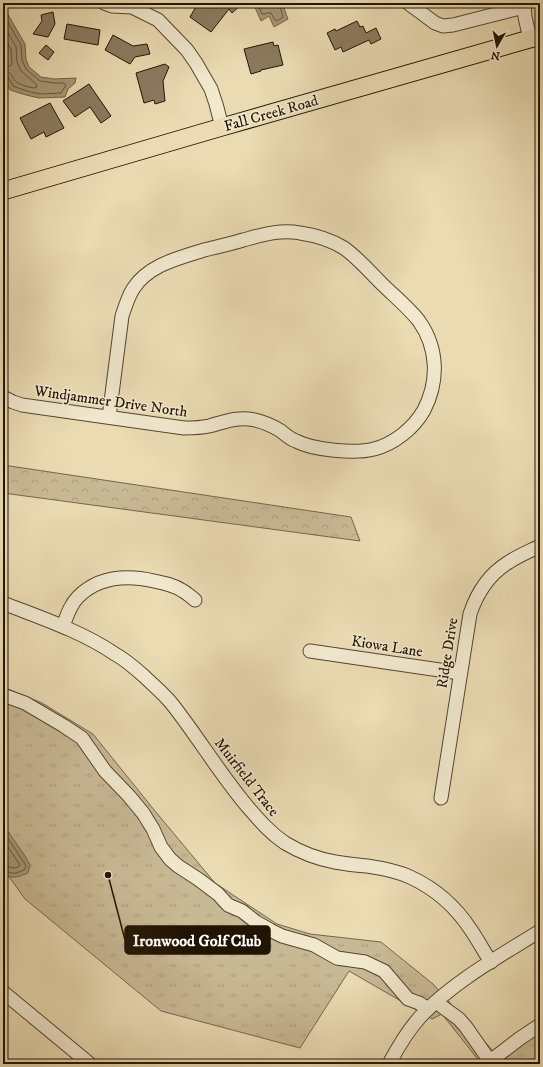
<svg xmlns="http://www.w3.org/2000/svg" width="543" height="1067" font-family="'IM FELL DW Pica',serif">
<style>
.grass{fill:url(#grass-tufts);stroke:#75664c}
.forest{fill:url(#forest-crowns);stroke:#75664c}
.water{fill:#a69777;stroke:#716349}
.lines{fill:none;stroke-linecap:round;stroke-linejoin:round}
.shore{stroke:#64563d;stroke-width:1}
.building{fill:#8a7b5f;stroke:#221403}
.minor-casing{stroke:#54462f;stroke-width:15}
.major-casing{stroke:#221403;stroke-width:19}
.minor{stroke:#f1e8ce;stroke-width:13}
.major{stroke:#eadbb3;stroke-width:17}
.labels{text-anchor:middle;stroke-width:3;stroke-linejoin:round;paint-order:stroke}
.street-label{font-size:15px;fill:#221403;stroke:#f1e8ce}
.leader{fill:none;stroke:#221403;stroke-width:1.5}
.callout-dot{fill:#221403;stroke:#f1e8ce;stroke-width:1.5}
.callout{fill:#221403;stroke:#221403;stroke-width:1.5}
.callout-label{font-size:16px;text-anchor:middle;font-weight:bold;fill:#fff}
</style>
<defs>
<pattern id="grass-tufts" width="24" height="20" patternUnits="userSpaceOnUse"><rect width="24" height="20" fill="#c8b995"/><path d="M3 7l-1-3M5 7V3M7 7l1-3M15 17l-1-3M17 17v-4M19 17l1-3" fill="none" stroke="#ac9e7f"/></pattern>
<pattern id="forest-crowns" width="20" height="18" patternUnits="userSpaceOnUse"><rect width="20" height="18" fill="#c8b995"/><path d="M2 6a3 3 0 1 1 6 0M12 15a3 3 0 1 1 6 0" fill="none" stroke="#ac9e7f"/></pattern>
</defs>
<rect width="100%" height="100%" fill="#eadbb3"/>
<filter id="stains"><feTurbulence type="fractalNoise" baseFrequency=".005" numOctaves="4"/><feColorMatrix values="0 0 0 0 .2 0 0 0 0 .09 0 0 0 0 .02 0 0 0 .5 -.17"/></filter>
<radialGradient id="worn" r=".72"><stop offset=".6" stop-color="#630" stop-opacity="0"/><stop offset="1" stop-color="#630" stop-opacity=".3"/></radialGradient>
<!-- grass -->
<path class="grass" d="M3 687 42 703 93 734 155 811 215 883 277 924 310 934 381 942 433 984 494 1052 540 1018V1064H480V1062L442 1014 432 1019 349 971 300 1048 161 1011 25 899 10 878 3 873Z"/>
<!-- forest -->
<path class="forest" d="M3 465 351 517 360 541 3 493Z"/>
<!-- water -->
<g class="water">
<path d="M253 3H282L288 19 274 27 269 16 261 21Z"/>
<path d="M3 6 25 44 26 59 29 67 41 77 54 79 76 78 75 83 68 89 65 97 39 98 26 95 10 90 3 77Z"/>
<path d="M3 824 25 856 30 865 28 873C17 877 13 880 3 873Z"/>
</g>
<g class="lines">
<!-- shore -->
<g class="shore">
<path d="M257 3 262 14C265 15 267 12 271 13L275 20 277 21 283 17 279 3"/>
<path d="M3 14 21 45 22 60 26 69 40 81 54 83H64L66 85 61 93 40 94 27 91 13 86 8 77 3 76"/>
<path d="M3 24 16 47 17 62 21 71 36 84 37 87 34 88C29 87 23 86 18 83 11 79 14 72 3 71"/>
<path d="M3 36 11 49 12 64 10 66 3 65"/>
<path d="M3 831 21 858 26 866 24 870C21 871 16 874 12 873 9 873 6 871 3 870"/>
<path d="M3 840 20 865 18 867 13 868 7 866 3 865"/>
</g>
</g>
<!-- building -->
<g class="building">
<path d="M198 3H243L232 13 229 9 211 32 190 17Z"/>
<path d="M53 12 55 24 48 37 33 34 42 21 41 15Z"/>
<path d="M357 21 360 27 363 26 366 33 376 28 381 39 371 44 369 40 343 52 341 47 335 50 327 33 335 29 336 31Z"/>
<path d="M67 24 100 30 98 45 64 39Z"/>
<path d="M113 35 133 46 147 44 150 54 135 57 130 64 105 50Z"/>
<path d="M273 42 274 46 278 45 283 65 261 70V71L251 74 244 49Z"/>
<path d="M46 45 54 52 48 60 39 53Z"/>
<path d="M165 64 169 67 163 81 165 101 155 104 154 100 144 103 136 73Z"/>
<path d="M89 84 111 116 101 123 90 107 75 117 63 101Z"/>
<path d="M50 103 64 128 46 137 44 132 31 139 20 118Z"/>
</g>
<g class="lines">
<defs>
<g id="minor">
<path d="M104 3 112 6 132 7 158 20 187 50 196 63 211 89 216 104 222 127"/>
<path d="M408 3 435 23 443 26 453 25 524 7"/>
<path d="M524 3 525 17 530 39"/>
<path d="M3 397 13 402 22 405 184 428C192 428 200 428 209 426 225 422 237 416 255 420 264 422 273 426 281 431 286 435 290 439 296 441 313 450 355 454 374 449 394 444 414 428 424 410 439 381 438 348 419 321 408 307 393 295 381 283 369 271 357 257 344 248 331 240 314 235 300 233 280 229 262 235 243 240 230 244 217 247 204 250 179 258 148 265 133 289 128 297 125 307 122 316L109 417"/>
<path d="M3 603C41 618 81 631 115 654 126 660 136 669 145 677 154 686 164 694 172 704 198 737 220 774 247 806 259 820 270 833 285 843 300 852 318 859 335 862 346 864 356 865 367 866 381 868 397 871 410 877 434 888 456 907 471 930 478 940 484 952 491 962"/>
<path d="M63 626C67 616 70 605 78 597 99 576 127 575 154 581 164 583 174 585 183 591 187 593 191 597 195 600"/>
<path d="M310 651 460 673"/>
<path d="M3 695 25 703 64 726 82 738 105 771 129 796 143 813 153 829 161 847 170 859 178 866 198 879 218 894 228 905 242 911 256 922 270 930 282 936 314 945 337 958 365 962 384 971 408 999 419 1003 428 1009"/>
<path d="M441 798 470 614C477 593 489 574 509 562 518 556 530 551 540 546"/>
<path d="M3 992 90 1064"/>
<path d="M436 1002 459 1019 466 1027 487 1057 493 1059 519 1039 540 1025"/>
<path d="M389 1064C398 1047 408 1030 421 1016 453 982 500 956 540 931"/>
</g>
<path id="major" d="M3 191 222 127 540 36"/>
</defs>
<!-- minor casing -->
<use href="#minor" class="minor-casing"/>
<!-- major casing -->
<use href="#major" class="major-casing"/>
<!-- minor -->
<use href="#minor" class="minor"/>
<!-- major -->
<use href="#major" class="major"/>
</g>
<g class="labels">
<!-- street labels -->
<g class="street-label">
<text transform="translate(271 113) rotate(-16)" y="5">Fall Creek Road</text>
<text transform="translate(111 401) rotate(8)" y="5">Windjammer Drive North</text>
<text transform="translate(387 646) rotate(9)" y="5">Kiowa Lane</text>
<text transform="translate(447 653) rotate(-81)" y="5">Ridge Drive</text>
<text transform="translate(247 777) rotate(52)" y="5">Muirfield Trace</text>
</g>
</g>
<!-- callouts -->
<path class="leader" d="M108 875L125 940"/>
<circle class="callout-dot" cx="108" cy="875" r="4"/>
<rect class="callout" x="125" y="926" width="145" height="28" rx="4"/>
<g class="callout-label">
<text x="197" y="946">Ironwood Golf Club</text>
</g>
<!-- margin -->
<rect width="543" height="1067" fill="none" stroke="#eadbb3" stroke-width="16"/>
<rect x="4" y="4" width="535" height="1059" fill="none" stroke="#221403" stroke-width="2"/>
<rect x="8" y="8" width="527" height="1051" fill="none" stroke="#221403"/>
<!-- north arrow -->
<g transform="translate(497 46) rotate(189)" stroke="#f1e8ce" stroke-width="3" paint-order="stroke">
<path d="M0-3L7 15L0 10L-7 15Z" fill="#221403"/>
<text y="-6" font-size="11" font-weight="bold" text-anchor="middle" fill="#221403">N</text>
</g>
<rect width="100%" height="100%" filter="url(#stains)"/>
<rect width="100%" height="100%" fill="url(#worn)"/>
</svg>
